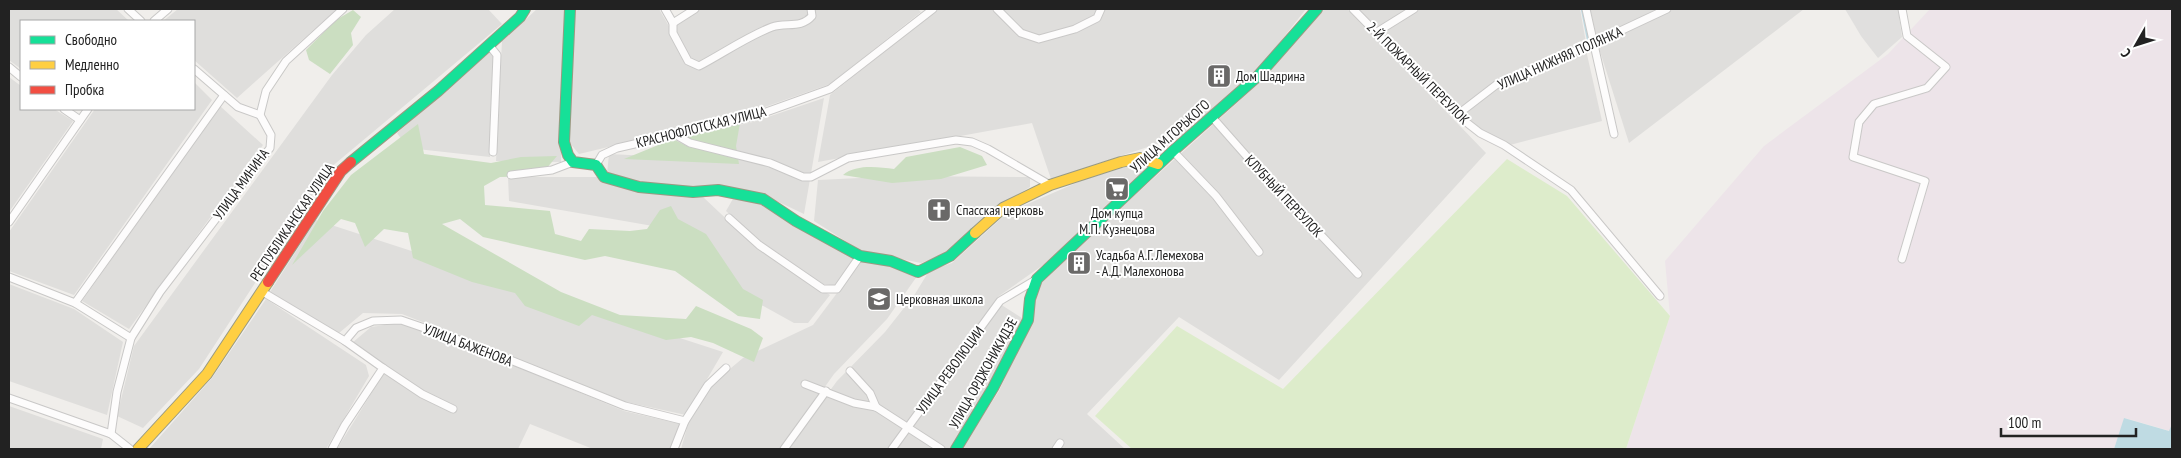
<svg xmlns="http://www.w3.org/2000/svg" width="2181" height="458" font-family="'PT Sans Narrow',sans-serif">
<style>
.residential{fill:#dfdedc}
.industrial{fill:#ede4e9}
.grass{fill:#ddeccb}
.forest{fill:#cbdec1}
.parking{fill:#e0dfde}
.water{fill:#bfdbe3}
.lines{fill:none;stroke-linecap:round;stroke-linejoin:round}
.stream{stroke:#bfdbe3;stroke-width:2.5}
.street-casing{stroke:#c9c8c7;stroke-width:9}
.fast-casing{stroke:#999a82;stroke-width:12}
.slow-casing{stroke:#999a82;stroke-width:12}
.jam-casing{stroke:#999a82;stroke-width:12}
.street{stroke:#fdfcfc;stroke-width:7}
.fast{stroke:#16e098;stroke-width:10}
.slow{stroke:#ffcf43;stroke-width:10}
.jam{stroke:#f24e42;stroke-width:10}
.labels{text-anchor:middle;stroke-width:4;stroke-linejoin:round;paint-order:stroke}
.street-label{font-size:14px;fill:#222;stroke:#fff}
.poi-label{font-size:14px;fill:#222;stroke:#fff;text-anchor:start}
</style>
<rect width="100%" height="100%" fill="#f0eeeb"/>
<!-- residential -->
<g class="residential">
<path d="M9 9H116L129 21H21V69L9 60Z"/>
<path d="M178 9H337L237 98 194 60V21H163Z"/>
<path d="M395 9H488L502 24 330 168 199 369 143 428 117 416 134 346 332 75 366 35Z"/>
<path d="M537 9H566L561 162 496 161 502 41Z"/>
<path d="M572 9H659L670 28 701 9H918L921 12 830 84 742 115 579 154 569 142Z"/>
<path d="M938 9H1306L1258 70 1184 135 1051 179 1032 123 818 162 830 95Z"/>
<path d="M1320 9H1347L1486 153 1279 380 1179 317 1087 414 1125 449H961L999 391 1032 318 1035 297 1043 278 1258 84Z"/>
<path d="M1359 9H1408L1378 28Z"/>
<path d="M1420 9H1580L1586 43 1495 82 1457 111 1383 33Z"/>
<path d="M1590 9H1657L1597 39Z"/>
<path d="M1674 9H1804L1629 143 1598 45Z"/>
<path d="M1586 50 1602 121 1510 145 1482 131 1461 115 1499 87Z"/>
<path d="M490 52 495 57 490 157 408 148 397 133Z"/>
<path d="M9 77 21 86V109H54L73 121 9 212Z"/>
<path d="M194 82 212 100 74 295 9 271V232L95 109H194Z"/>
<path d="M824 98 804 214 764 195 716 185 691 188 639 184 607 174 609 154 730 160 735 126 753 122Z"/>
<path d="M220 106 263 145 129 329 82 301Z"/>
<path d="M1132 165 1145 173 1046 263 999 296 888 449H787L837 381 885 332 915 294 929 271 952 263 1007 213 1083 180Z"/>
<path d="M901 176 1030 177V187L1000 206 948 254 921 263 861 251 814 221 818 180Z"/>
<path d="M508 177H598L638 189 702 196 755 246 830 295 808 323H794L738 292 699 234 509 201Z"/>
<path d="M734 197 761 202 856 258 836 286 823 284 759 240 726 211Z"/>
<path d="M316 220 723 352 686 415 626 402 402 314 363 313 339 333 270 292Z"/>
<path d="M861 261 920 272 887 319 834 374 781 449H681L689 421 713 383 743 358 813 325Z"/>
<path d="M9 284 74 309 123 342 107 415 9 381Z"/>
<path d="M266 299 366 365 369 376 326 449H149L212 378Z"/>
<path d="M1000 304 1025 320 971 418 951 449H896Z"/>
<path d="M398 323 467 346 624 411 680 424 672 449H593L530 424 518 449H337L387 368 352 343 371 327Z"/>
<path d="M9 406 103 439 101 449H9Z"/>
</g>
<!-- industrial -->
<path class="industrial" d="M1930 9H2172V424L2170 431 2125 418 2114 449H1626L1670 316 1665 261 1764 146 1888 54Z"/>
<!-- grass -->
<path class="grass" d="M1507 159 1567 196 1670 316 1626 449H1132L1095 416 1177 326 1283 389Z"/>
<!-- forest -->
<g class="forest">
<path d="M353 10 361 17 351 33 353 45 330 74 309 60 306 50 336 20Z"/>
<path d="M740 123 736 146 739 164 624 159 673 139 689 147 687 136Z"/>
<path d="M418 124 424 154 491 163 521 157 557 156 540 176 500 177 484 186 485 205 550 211 555 234 581 241 589 229 630 231 647 229 660 210 671 206 678 219 706 234 743 289 763 300 760 319 738 316 675 271 605 256 585 260 483 237 460 219 442 224 561 292 620 315 686 319 696 306 751 329 763 338 754 362 713 343 691 337 666 340 592 315 579 326 525 306 515 293 472 282 413 258 408 233 384 229 365 247 355 223 341 219 292 265 323 211 351 175Z"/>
<path d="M960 147 982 156 987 165 941 179 892 183 843 175C856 164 878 167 894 169L906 157Z"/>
</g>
<!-- parking -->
<path class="parking" d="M1845 9H1898L1902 37 1878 58 1861 36Z"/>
<!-- water -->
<path class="water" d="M2124 418 2169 431 2172 424V449H2114Z"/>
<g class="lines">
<!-- stream -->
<path class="stream" d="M1582 9 1588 39"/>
<defs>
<g id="street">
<path d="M128 9 141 21"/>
<path d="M665 9 673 23 695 9"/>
<path d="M997 9 1021 33 1039 39 1075 29 1097 18 1101 9"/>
<path d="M1353 9 1457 115 1480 133 1504 145 1571 190 1660 296"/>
<path d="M1586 9 1614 134"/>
<path d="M154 21 168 9"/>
<path d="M673 23V33L688 61 699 66C722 54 748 36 772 27 786 22 801 29 812 16L811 9"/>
<path d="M1377 32 1414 9"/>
<path d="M489 45 497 55 493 152"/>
<path d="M9 67 21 77"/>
<path d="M194 69 238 107 260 115"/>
<path d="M64 109 80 120"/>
<path d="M1457 115 1496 85 1601 40 1667 9"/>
<path d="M1212 117 1257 168 1358 274"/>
<path d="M676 135 690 143 770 163 803 177H811L848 158 956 140 972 142 988 149 1050 185"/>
<path d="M1173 151 1216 196 1259 252"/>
<path d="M596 165 602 155 617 148 752 117 830 89 933 9"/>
<path d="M511 175 552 170 573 162"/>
<path d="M729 218 759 245 823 289H837L860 256"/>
<path d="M9 222 88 109"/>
<path d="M1902 259 1925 181 1853 157 1859 122 1874 104 1927 88 1946 67 1907 36 1902 9"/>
<path d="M9 277 75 303"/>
<path d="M261 291 345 341 356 328 373 321 401 320 468 343 625 406 685 421 708 385 726 368"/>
<path d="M131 338 75 303 224 95"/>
<path d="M383 368 422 394 453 409"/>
<path d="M850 371 870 393 876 407"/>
<path d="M805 384 854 403 876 407 941 449"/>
<path d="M9 398 111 434 130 449"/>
<path d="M111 434 117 392 131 338 160 292 270 148 271 135 260 115 266 91 286 61 343 9"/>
<path d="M332 449 345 425 383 368 345 341"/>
<path d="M674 449 685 421"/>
<path d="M784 449 826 391"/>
<path d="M892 449 1000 301 1037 279"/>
<path d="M1056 449 1060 443"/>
</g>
<g id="fast">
<path d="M570 9 564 142 568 155 573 162 596 165 604 177 639 187 693 192 718 190 763 199 796 221 860 256 891 261 918 272 950 256 975 233"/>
<path d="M351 162 438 91 520 17 525 9"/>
<path d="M956 449 993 388 1028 320 1030 299 1037 279 1173 151 1258 76 1317 9"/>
</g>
<g id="slow">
<path d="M975 233 1003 208 1050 185 1121 162 1140 158 1158 164"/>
<path d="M138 449 207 374 268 282"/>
</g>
<path id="jam" d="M268 282 341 171 351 162"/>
</defs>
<!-- street casing -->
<use href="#street" class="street-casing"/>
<!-- fast casing -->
<use href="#fast" class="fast-casing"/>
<!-- slow casing -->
<use href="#slow" class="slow-casing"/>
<!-- jam casing -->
<use href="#jam" class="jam-casing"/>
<!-- street -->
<use href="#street" class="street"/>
<!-- fast -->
<use href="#fast" class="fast"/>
<!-- slow -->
<use href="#slow" class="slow"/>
<!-- jam -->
<use href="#jam" class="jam"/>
</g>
<!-- icons -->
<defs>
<symbol id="building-square" viewBox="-11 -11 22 22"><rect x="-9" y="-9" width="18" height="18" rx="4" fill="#6a6968" stroke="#fff"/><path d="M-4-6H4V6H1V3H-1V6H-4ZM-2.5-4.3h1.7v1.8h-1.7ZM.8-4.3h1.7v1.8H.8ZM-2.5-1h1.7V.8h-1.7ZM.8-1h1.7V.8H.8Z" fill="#fff"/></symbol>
<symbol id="supermarket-square" viewBox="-11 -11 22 22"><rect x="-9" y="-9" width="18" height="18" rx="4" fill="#6a6968" stroke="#fff"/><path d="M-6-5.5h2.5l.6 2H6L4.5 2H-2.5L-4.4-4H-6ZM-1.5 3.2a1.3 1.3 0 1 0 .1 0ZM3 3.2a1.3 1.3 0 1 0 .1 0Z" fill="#fff"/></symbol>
<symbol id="church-square" viewBox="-11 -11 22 22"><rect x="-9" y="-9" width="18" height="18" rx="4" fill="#6a6968" stroke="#fff"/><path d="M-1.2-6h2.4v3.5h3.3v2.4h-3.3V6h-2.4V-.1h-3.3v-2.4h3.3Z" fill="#fff"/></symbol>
<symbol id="school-square" viewBox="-11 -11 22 22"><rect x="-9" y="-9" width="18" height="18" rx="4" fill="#6a6968" stroke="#fff"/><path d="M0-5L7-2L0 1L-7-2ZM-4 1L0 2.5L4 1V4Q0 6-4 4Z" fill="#fff"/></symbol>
</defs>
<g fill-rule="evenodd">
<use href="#building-square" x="1205" y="62" width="28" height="28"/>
<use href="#supermarket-square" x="1103" y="175" width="28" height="28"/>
<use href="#church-square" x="925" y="196" width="28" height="28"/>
<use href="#building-square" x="1065" y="249" width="28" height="28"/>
<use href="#school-square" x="865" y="285" width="28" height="28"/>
</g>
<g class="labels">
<!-- street labels -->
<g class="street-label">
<text transform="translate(1560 58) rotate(-24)" y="5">УЛИЦА НИЖНЯЯ ПОЛЯНКА</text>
<text transform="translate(1418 73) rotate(45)" y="5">2-Й ПОЖАРНЫЙ ПЕРЕУЛОК</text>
<text transform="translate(701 127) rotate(-14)" y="5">КРАСНОФЛОТСКАЯ УЛИЦА</text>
<text transform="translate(1170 136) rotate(-42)" y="5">УЛИЦА М.ГОРЬКОГО</text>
<text transform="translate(241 184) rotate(-54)" y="5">УЛИЦА МИНИНА</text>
<text transform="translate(1284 196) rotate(47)" y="5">КЛУБНЫЙ ПЕРЕУЛОК</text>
<text transform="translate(292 222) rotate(-56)" y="5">РЕСПУБЛИКАНСКАЯ УЛИЦА</text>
<text transform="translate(468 345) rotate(21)" y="5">УЛИЦА БАЖЕНОВА</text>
<text transform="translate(950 370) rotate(-54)" y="5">УЛИЦА РЕВОЛЮЦИИ</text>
<text transform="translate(983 373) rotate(-61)" y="5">УЛИЦА ОРДЖОНИКИДЗЕ</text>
</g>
<!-- poi labels -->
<g class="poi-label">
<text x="1236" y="81">Дом Шадрина</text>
<text x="956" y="215">Спасская церковь</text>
<text x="1117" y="218" text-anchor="middle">Дом купца<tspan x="1117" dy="16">М.П. Кузнецова</tspan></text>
<text x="1096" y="260">Усадьба А.Г. Лемехова<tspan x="1096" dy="16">- А.Д. Малехонова</tspan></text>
<text x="896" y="304">Церковная школа</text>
</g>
</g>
<!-- border -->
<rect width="2181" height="458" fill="none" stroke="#222222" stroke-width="20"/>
<!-- legend -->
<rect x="20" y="20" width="175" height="90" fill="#ffffff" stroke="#a7a7a7"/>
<rect x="30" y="36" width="25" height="8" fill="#16e098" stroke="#a7a7a7"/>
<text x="65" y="45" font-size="15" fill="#222222">Свободно</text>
<rect x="30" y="61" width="25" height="8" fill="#ffcf43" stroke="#a7a7a7"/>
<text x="65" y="70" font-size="15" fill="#222222">Медленно</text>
<rect x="30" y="86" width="25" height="8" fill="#f24e42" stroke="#a7a7a7"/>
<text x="65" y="95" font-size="15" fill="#222222">Пробка</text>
<!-- north arrow -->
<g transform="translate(2136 45) rotate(231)" stroke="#ffffff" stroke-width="4" paint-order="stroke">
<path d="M0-4L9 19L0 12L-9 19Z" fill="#222222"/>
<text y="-8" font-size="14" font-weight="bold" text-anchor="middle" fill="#222222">С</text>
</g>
<!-- scale -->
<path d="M2001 428v8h135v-8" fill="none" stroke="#222222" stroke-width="2.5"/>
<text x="2008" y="428" font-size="15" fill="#222222" stroke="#ffffff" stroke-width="4" paint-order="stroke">100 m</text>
</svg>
